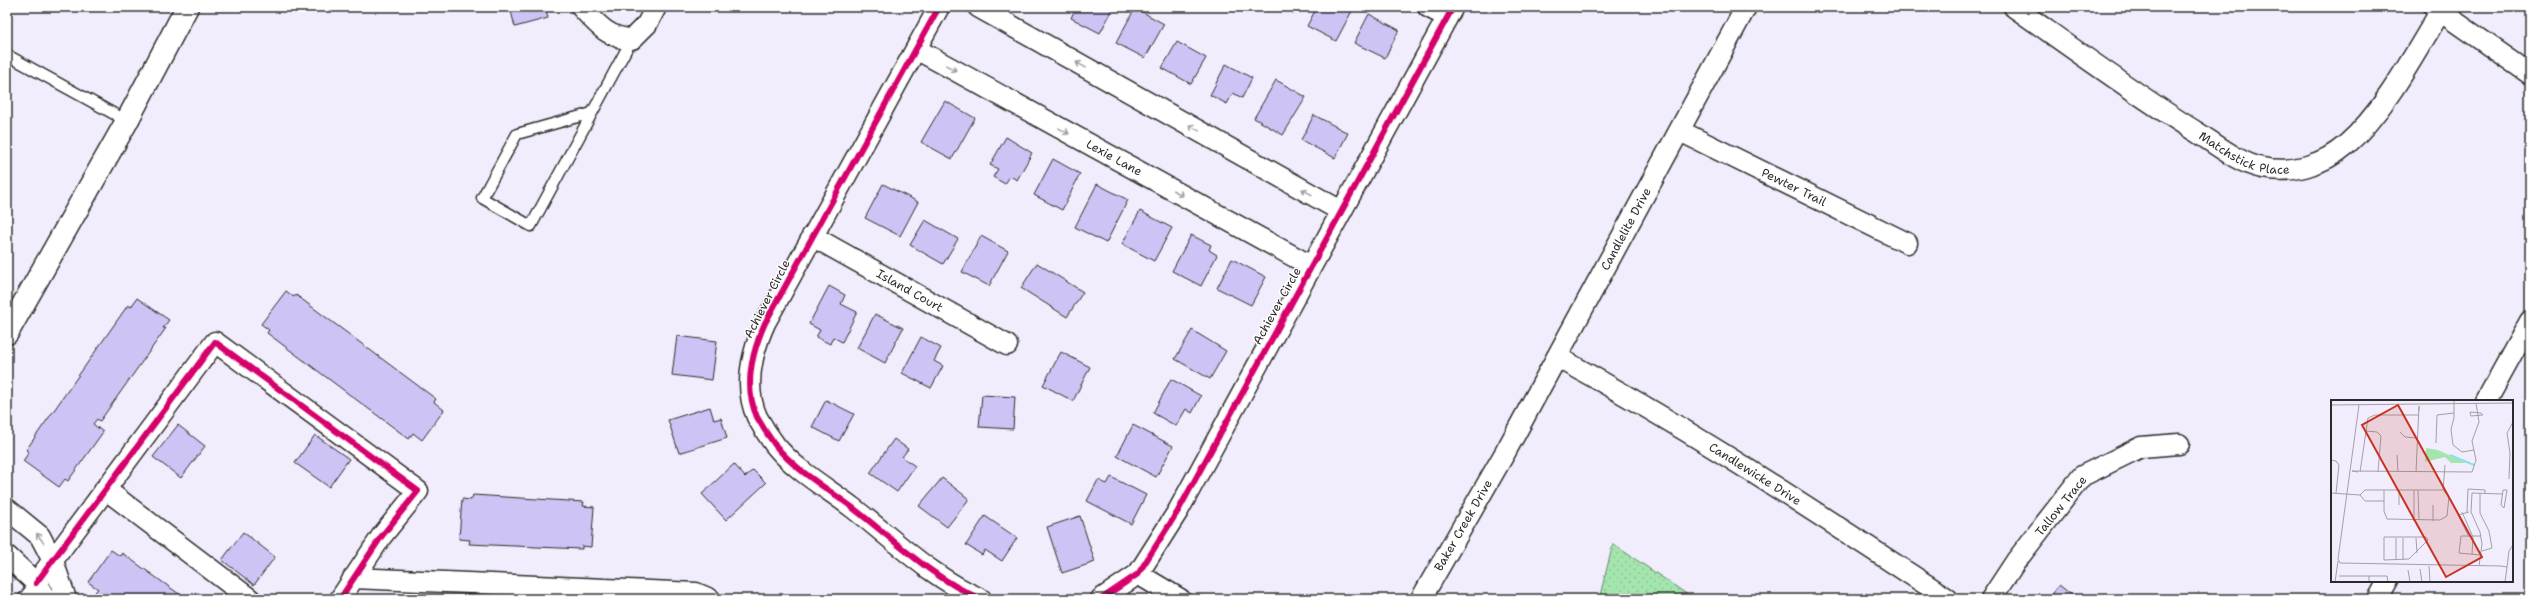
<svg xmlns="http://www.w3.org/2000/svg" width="2537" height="606" font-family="'Shantell Sans',sans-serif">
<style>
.grass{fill:url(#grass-dots);stroke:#68886c}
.building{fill:#cfc3f5;stroke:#2b2b2b}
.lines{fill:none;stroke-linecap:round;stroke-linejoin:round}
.lane-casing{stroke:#2b2b2b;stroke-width:13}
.street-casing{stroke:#2b2b2b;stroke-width:23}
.secondary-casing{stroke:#2b2b2b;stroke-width:25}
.lane{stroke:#fff;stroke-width:10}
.street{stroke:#fff;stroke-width:20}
.secondary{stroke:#fff;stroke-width:22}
.cycleway-casing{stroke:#fff;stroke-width:8}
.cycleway{stroke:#d6006c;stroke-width:6}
.oneway{stroke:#a0a0a0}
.labels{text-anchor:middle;stroke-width:3;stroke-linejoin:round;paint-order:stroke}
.street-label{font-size:12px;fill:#2b2b2b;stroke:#fff}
.inset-river{fill:none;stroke:#8edfe8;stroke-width:2}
.inset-road{fill:none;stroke:#a29fa8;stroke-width:1}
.view{fill:#c8321e;fill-opacity:0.15;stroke:#c8321e;stroke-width:2}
.inset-edge{fill:none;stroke:#2b2b2b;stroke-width:2}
</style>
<defs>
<pattern id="grass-dots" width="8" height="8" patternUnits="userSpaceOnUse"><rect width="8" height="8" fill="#a4e5ae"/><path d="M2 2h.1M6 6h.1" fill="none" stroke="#8dc596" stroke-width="1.8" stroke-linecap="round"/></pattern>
</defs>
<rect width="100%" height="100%" fill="#f1edfc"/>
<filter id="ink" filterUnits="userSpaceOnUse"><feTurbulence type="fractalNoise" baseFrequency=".025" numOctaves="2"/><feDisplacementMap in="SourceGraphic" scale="8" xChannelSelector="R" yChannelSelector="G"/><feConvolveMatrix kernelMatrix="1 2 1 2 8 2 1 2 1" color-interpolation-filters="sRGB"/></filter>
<g filter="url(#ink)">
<!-- grass -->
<path class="grass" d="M1613 544 1694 599H1599Z"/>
<!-- building -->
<g class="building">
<path d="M510 7H545L548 18 515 27Z"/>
<path d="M1076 7H1114L1100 33 1071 18Z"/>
<path d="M1283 7H1297L1294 13Z"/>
<path d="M1317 7H1354L1336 41 1307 26Z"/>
<path d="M1135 8 1164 24 1145 58 1116 43Z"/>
<path d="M1369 14 1399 30 1385 58 1354 43Z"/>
<path d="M1177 42 1206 58 1191 84 1162 68Z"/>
<path d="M1226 64 1252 78 1242 98 1233 93 1227 104 1210 95Z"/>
<path d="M1276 80 1306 97 1283 135 1254 118Z"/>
<path d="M945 101 975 118 952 159 921 142Z"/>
<path d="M1314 115 1348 133 1335 158 1301 140Z"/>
<path d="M1006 137 1032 153 1017 180 1010 176 1005 184 993 177 998 169 990 165Z"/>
<path d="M1053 159 1080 174 1062 210 1034 195Z"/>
<path d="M883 184 918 202 900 236 865 218Z"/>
<path d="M1097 184 1128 200 1106 243 1075 227Z"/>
<path d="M1140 211 1172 228 1154 261 1122 244Z"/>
<path d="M925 220 958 239 943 264 910 245Z"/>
<path d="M1191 235 1211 245 1209 250 1217 255 1201 286 1172 271Z"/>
<path d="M981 236 1008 251 989 286 962 272Z"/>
<path d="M1232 259 1266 277 1251 305 1217 288Z"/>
<path d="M1037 263 1083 292 1067 317 1021 288Z"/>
<path d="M829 286 845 295 841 304 857 312 842 342 833 337 830 344 816 337 820 330 809 324Z"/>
<path d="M286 291 294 297 296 295 436 399 434 402 444 410 422 440 413 433 409 439 267 333 269 330 261 324Z"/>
<path d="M137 298 169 320 163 328H166L100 421 97 419 93 424 103 432 68 481 65 479 59 487 23 461 29 452 26 450 128 305 131 307Z"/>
<path d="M875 314 903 328 885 363 857 348Z"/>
<path d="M1192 330 1226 351 1210 379 1175 359Z"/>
<path d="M677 336 717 341 712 380 672 375Z"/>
<path d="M921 337 941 348 934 361 943 366 931 388 902 373Z"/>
<path d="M1061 352 1090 367 1073 401 1043 385Z"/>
<path d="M1171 379 1201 396 1192 413 1186 409 1176 426 1153 413Z"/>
<path d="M982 395 1015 397 1013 429 979 427Z"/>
<path d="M826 400 854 414 839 441 812 427Z"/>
<path d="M710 407 714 420 721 418 727 438 679 453 668 420Z"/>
<path d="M178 425 205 446 181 478 153 457Z"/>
<path d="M1133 425 1173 446 1156 477 1117 456Z"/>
<path d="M315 435 349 459 329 487 295 463Z"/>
<path d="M894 439 908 449 902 457 915 466 897 492 870 473Z"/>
<path d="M734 464 745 477 753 470 766 483 726 520 702 494Z"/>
<path d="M1111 477 1146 495 1131 524 1087 501 1098 480 1107 484Z"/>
<path d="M942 478 969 499 947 527 919 506Z"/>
<path d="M473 495 584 502 583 506 594 507 591 547 582 546V549L469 544 470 540 459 539 462 499 471 500Z"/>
<path d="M985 516 1017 538 1002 561 985 550 982 555 966 545Z"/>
<path d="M1080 516 1095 562 1062 573 1047 527Z"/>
<path d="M243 532 275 557 254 585 222 560Z"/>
<path d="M111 550 120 556 122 553 186 599H104L95 592 98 589 88 582Z"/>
<path d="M2059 585 2077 599H2047Z"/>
<path d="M432 596 472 598V599H431Z"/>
</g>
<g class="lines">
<defs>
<g id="lane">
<path d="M7 55 127 121"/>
<path d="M592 113 517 134 482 198 531 226 632 39"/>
<path d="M23 599 36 583"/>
</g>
<g id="street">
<path d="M581 7C596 23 608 39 632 39L647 24 656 7"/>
<path d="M939 7 765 323C752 352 743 386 757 417 762 426 769 437 775 445 796 471 827 488 853 508 893 539 933 579 981 599"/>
<path d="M978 7 1341 211"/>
<path d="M1428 7 1447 17"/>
<path id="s1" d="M2014 7C2075 50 2135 94 2198 133 2218 146 2239 163 2262 168 2292 174 2323 165 2346 145 2384 112 2414 55 2440 12"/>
<path d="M2434 7 2530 74"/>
<path id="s2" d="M916 49 1311 266"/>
<path id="s3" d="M1680 131 1907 243"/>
<path id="s4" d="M812 236 1007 345"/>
<path id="s5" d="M1557 357C1692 430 1820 515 1948 599"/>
<path d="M2486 401 2530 321"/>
<path d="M105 489 250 599"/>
<path d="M7 509 40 536 53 561 66 599"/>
<path d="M7 556 36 583 46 599"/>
<path d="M1138 574 1180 599"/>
<path d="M353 578 696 593 710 599"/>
<path d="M36 583 215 342 418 491 381 537 340 599"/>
<path d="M1101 599 1138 574 1178 511 1453 7"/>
<path id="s6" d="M1421 599 1506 451 1746 7"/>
<path d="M1991 599 2016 561 2082 476 2141 447 2179 444"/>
<path d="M2378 599 2388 581"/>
</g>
<path id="secondary" d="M7 333 127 121 187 7"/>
</defs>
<!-- lane casing -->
<use href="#lane" class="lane-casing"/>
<!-- street casing -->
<use href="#street" class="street-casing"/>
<!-- secondary casing -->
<use href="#secondary" class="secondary-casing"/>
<!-- lane -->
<use href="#lane" class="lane"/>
<!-- street -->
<use href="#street" class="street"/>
<!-- secondary -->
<use href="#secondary" class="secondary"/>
<defs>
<g id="cycleway">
<path d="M939 7 765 323C752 352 743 386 757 417 762 426 769 437 775 445 796 471 827 488 853 508 893 539 933 579 981 599"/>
<path d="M36 583 215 342 418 491 381 537 340 599"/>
<path d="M1101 599 1138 574 1178 511 1453 7"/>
</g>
</defs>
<!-- cycleway casing -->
<use href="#cycleway" class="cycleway-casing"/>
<!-- cycleway -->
<use href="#cycleway" class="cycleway"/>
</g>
<!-- one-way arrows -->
<defs><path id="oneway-shaft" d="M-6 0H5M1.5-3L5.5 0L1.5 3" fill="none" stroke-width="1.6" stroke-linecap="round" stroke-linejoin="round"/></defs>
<g class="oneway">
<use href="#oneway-shaft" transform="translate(1081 65) rotate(-151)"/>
<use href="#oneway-shaft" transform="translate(951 68) rotate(29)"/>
<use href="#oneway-shaft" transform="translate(1194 128) rotate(-151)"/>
<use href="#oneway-shaft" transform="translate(1064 131) rotate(29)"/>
<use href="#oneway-shaft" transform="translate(1307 192) rotate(-151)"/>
<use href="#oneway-shaft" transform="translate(1178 193) rotate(29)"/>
<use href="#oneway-shaft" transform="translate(40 538) rotate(-126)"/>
</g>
</g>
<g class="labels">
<!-- street labels -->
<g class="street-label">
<text dy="4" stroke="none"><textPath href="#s1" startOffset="275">Matchstick Place</textPath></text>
<text dy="4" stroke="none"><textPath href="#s2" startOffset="226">Lexie Lane</textPath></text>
<text dy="4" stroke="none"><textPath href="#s3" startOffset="127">Pewter Trail</textPath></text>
<text dy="4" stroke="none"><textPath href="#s6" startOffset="423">Candlelite Drive</textPath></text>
<text dy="4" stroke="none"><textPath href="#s4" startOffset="112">Island Court</textPath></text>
<text transform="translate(767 299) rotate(-63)" y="4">Achiever Circle</text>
<text transform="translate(1277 306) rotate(-61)" y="4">Achiever Circle</text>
<text dy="4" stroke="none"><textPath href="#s5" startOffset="230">Candlewicke Drive</textPath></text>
<text transform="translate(2061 506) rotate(-51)" y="4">Tallow Trace</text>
<text dy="4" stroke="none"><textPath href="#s6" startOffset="85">Baker Creek Drive</textPath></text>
</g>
</g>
<!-- overview -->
<g transform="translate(2331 400)">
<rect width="182" height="182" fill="#f1edfc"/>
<path d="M95 48 107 50 135 63H120L114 57 94 62Z" fill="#a4e5ae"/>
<path class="inset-river" d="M119 55 143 65"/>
<path class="inset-road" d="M123 0V18L120 29 122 45 131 52 143 50M0 5 182 3M28 5 7 159 9 163 170 166 176 167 174 182M139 12 150 13 152 15 140 16ZM35 31 46 32 50 36 47 72M69 32 74 37 86 38M105 43 106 15 123 13M66 55 67 72M0 60 5 61 8 65 5 93M27 72 21 71 141 72 145 60 141 41 148 22 145 3M29 72 37 18 44 15H88M85 72 88 6V11M178 79 179 53 176 33 182 22M53 90H112L118 97 116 116 109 120 56 119 53 111ZM68 90V105M87 90 88 120M112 90 114 65M172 90H176L173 108 170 105ZM0 93 29 95 34 90H53M149 93V113L158 131 161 148 151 151M29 95 34 101H53M131 112 142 137 141 154M136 112 137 89 154 90V93M83 121V90M102 121V105M53 137H95L97 140 78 159 53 160ZM138 137 127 115 138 112M65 138V160M85 138 86 153M149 155 128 153 130 136H150M72 160V138M98 166 99 182M148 166 151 144 149 132 140 112 141 93 171 94M176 167 178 151 182 145M89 169 91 182M77 170 79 182M8 176H38V182M38 176H56L57 182M4 182 7 161"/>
<path class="view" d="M67 5 151 157 115 177 31 25Z"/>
<rect width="182" height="182" class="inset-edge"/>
</g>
<!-- margin -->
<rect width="2537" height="606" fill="none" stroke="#fff" stroke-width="24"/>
<rect x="12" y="12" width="2513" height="582" fill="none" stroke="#2b2b2b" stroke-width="1.5" filter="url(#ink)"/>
</svg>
